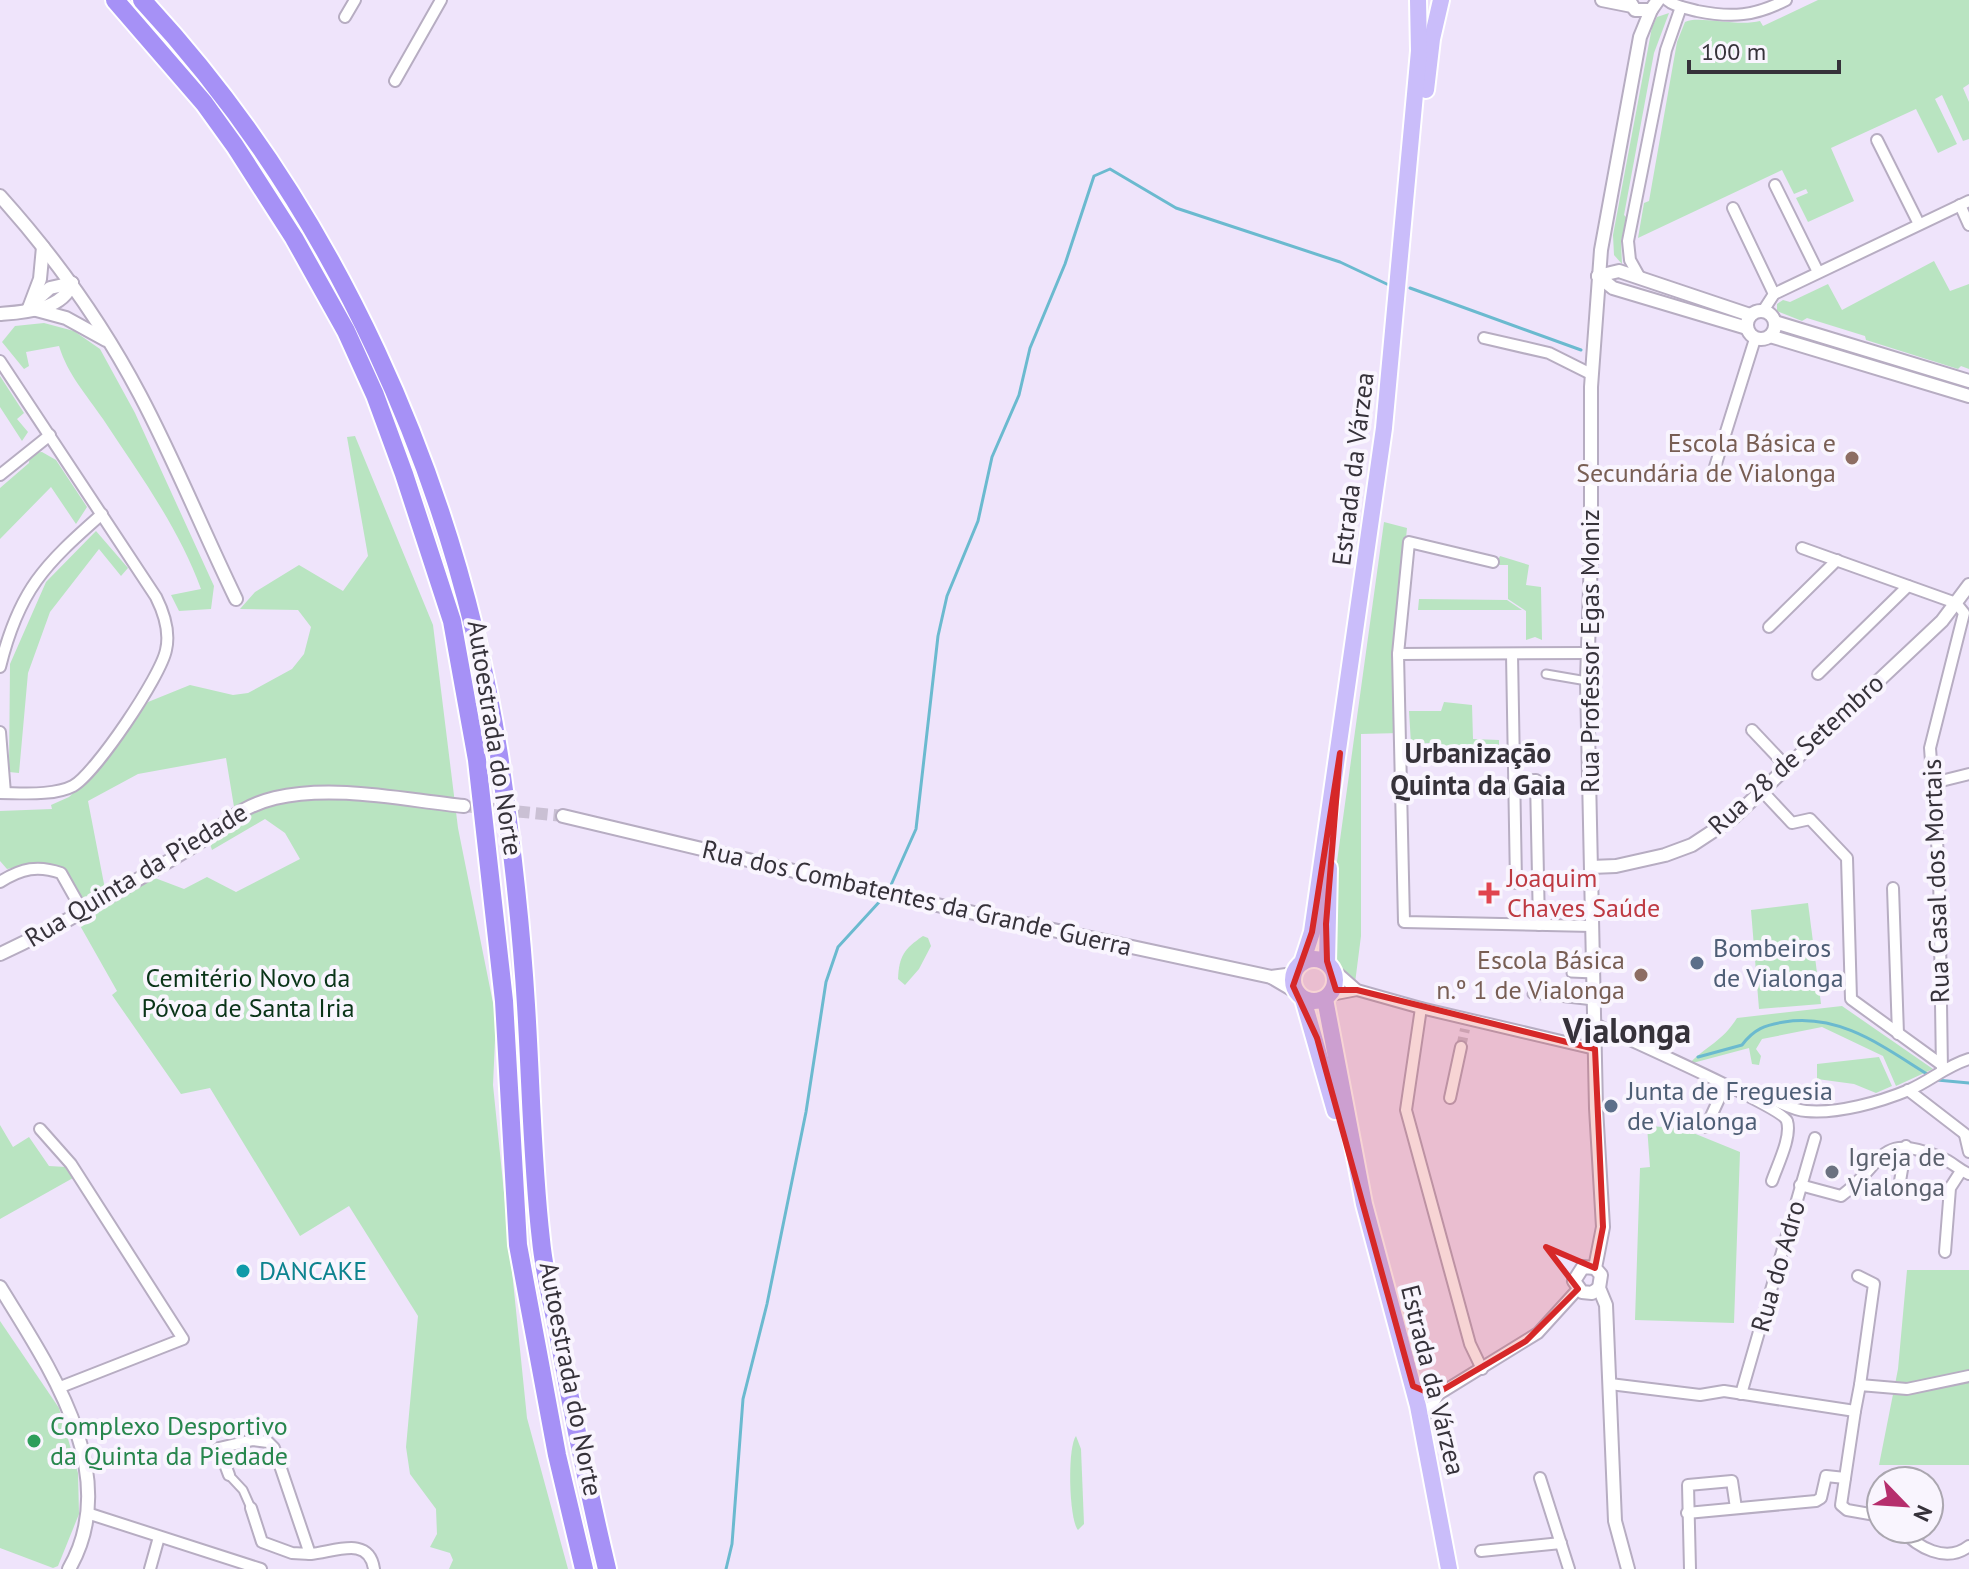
<svg xmlns="http://www.w3.org/2000/svg" width="1969" height="1569" font-family="'PT Sans',sans-serif">
<style>
.green{fill:#b9e4c1}
.lines{fill:none;stroke-linecap:round;stroke-linejoin:round}
.stream{stroke:#6bbacf;stroke-width:3}
.minor-tunnel{stroke:#cac0d4;stroke-width:10;stroke-dasharray:10 5;stroke-linecap:butt}
.tertiary-tunnel{stroke:#cac0d4;stroke-width:12;stroke-dasharray:12 6;stroke-linecap:butt}
.pedestrian-casing{stroke:#b7adc2;stroke-width:11}
.minor-casing{stroke:#b7adc2;stroke-width:14}
.tertiary-casing{stroke:#b7adc2;stroke-width:16}
.primary-casing{stroke:#fff;stroke-width:20}
.motorway-casing{stroke:#fff;stroke-width:22}
.pedestrian{stroke:#fff;stroke-width:7}
.minor{stroke:#fff;stroke-width:10}
.tertiary{stroke:#fff;stroke-width:12}
.primary{stroke:#cabdfa;stroke-width:16}
.motorway{stroke:#a691f6;stroke-width:18}
.marked{fill:#d62828;fill-opacity:0.2;stroke:#d62828;stroke-width:6;stroke-linejoin:round}
.education-dot{fill:#8d6e63;stroke:#f9f5fe;stroke-width:3}
.health-dot{fill:#e0444e;stroke:#f9f5fe;stroke-width:3}
.service-dot{fill:#5c6f8a;stroke:#f9f5fe;stroke-width:3}
.worship-dot{fill:#6b7280;stroke:#f9f5fe;stroke-width:3}
.culture-dot{fill:#0f9aa8;stroke:#f9f5fe;stroke-width:3}
.leisure-dot{fill:#2e9e5b;stroke:#f9f5fe;stroke-width:3}
.labels{text-anchor:middle;stroke-width:8;stroke-linejoin:round;paint-order:stroke}
.education-label{font-size:26px;fill:#785e54;stroke:#f9f5fe;text-anchor:end}
.street-label{font-size:26px;fill:#36323a;stroke:#f9f5fe}
.health-label{font-size:26px;fill:#be3a42;stroke:#f9f5fe;text-anchor:start}
.service-label{font-size:26px;fill:#4e5e75;stroke:#f9f5fe;text-anchor:start}
.park-label{font-size:26px;fill:#0a3418;stroke:#f9f5fe}
.worship-label{font-size:26px;fill:#5b616d;stroke:#f9f5fe;text-anchor:start}
.culture-label{font-size:26px;fill:#0d838f;stroke:#f9f5fe;text-anchor:start}
.leisure-label{font-size:26px;fill:#27864d;stroke:#f9f5fe;text-anchor:start}
.neighbourhood-label{font-size:28px;font-weight:bold;fill:#36323a;stroke:#f9f5fe}
.district-label{font-size:34px;font-weight:bold;fill:#36323a;stroke:#f9f5fe}
</style>
<rect width="100%" height="100%" fill="#efe4fb"/>
<!-- green -->
<g class="green">
<path d="M1818 0H1969V84L1963 88 1969 102V139L1963 141 1942 95 1935 99 1957 144 1938 153 1916 109 1831 148 1854 201 1808 222 1796 198 1808 193 1806 189 1794 194 1782 170 1638 238 1644 203 1649 201 1677 42 1685 22C1698 15 1737 27 1760 21L1763 26Z"/>
<path d="M1669 13 1654 53 1624 215 1627 218 1621 241 1622 264 1614 255 1613 235 1652 27 1657 17Z"/>
<path d="M1934 261 1950 291 1969 284V369L1961 366 1958 369 1866 340 1865 336 1807 318 1802 321 1777 311V304L1783 300 1790 302 1828 284 1842 310Z"/>
<path d="M44 323 74 331 100 349 135 413 214 586 211 609 179 611 171 595 201 589C179 528 138 472 103 419 86 394 68 375 59 346L26 352 29 366 24 369 2 342 15 326Z"/>
<path d="M0 376 24 413 17 419 28 432 22 441 0 407Z"/>
<path d="M355 436 433 625 458 828 496 1018 493 1085 527 1418 568 1569H449L453 1560 450 1553 430 1547 437 1534 436 1509 410 1474 406 1447 418 1316 349 1206 300 1236 210 1088 181 1094 112 995 117 991 78 922 155 878 184 889 207 877 236 892 300 859 285 833 265 819 212 850 210 844 236 819 226 758 138 774 88 801 105 889 84 904C63 861 52 859 7 869L0 861V811L52 809 51 805 69 797 101 766 148 702 190 685 233 695 248 693 292 669 304 654 311 627 298 610 240 609 255 592 299 565 343 591 368 556 347 437Z"/>
<path d="M42 452 56 460 87 507 76 524 51 487 0 539V488L29 463 30 453Z"/>
<path d="M1384 522 1407 528 1394 658 1400 733 1361 734V936L1355 983 1341 970 1334 951 1335 876Z"/>
<path d="M96 531 128 568 121 576 99 549 50 612 28 673 19 773 9 772 10 664 46 582Z"/>
<path d="M1500 556 1529 565 1526 585 1541 587 1542 640 1535 637 1526 640V611L1508 599V565H1495Z"/>
<path d="M1419 599 1507 600 1522 610H1418Z"/>
<path d="M1444 702 1472 705 1473 739 1499 740V755L1430 743 1411 744 1409 711H1441Z"/>
<path d="M1808 903 1821 1004 1759 1009 1751 910Z"/>
<path d="M923 936 928 938 931 946 919 969 905 985 898 979C899 956 904 949 923 936Z"/>
<path d="M1842 1006 1933 1069 1896 1086 1883 1056 1822 1027 1762 1039 1756 1049 1761 1056 1759 1065 1752 1064 1749 1048 1689 1064C1707 1045 1722 1042 1737 1018Z"/>
<path d="M1879 1057 1892 1086 1876 1093 1854 1084 1817 1079V1064Z"/>
<path d="M0 1125 13 1147 29 1137 49 1166 66 1167 73 1178 0 1219Z"/>
<path d="M1647 1126 1681 1128 1740 1152 1734 1323 1635 1320 1640 1168 1650 1167Z"/>
<path d="M1907 1270H1969V1465H1879L1898 1369Z"/>
<path d="M0 1321 59 1408 78 1473 79 1514 58 1566 53 1568 0 1548Z"/>
<path d="M1076 1436 1081 1449 1084 1524 1078 1530C1069 1520 1067 1448 1076 1436Z"/>
</g>
<g class="lines">
<!-- stream -->
<g class="stream">
<path d="M1410 288 1581 350"/>
<path d="M891 885 916 829 938 636 947 596 978 521 992 457 1019 395 1030 348 1065 264 1094 176 1110 169 1176 208 1340 262 1391 286"/>
<path d="M1698 1057 1742 1045C1754 1029 1765 1025 1784 1022 1839 1013 1882 1046 1927 1074"/>
<path d="M1937 1080 1969 1083"/>
<path d="M726 1569 732 1544 743 1399 767 1304 806 1112 826 982 838 947 881 900"/>
</g>
<!-- minor-tunnel -->
<path class="minor-tunnel" d="M1461 1047 1465 1029"/>
<!-- tertiary-tunnel -->
<path class="tertiary-tunnel" d="M464 806 563 816"/>
<defs>
<g id="pedestrian">
<path d="M1546 674 1587 681"/>
<path d="M1571 973 1594 974"/>
<path d="M1532 994 1594 1001"/>
<path d="M229 1475 243 1490 251 1508"/>
</g>
<g id="minor">
<path d="M1667 0C1675 7 1687 8 1697 11 1732 18 1755 16 1786 0"/>
<path d="M345 17 355 0"/>
<path d="M395 81 441 0"/>
<path d="M1877 140 1919 224"/>
<path d="M1775 185 1818 272"/>
<path d="M1960 205 1969 225"/>
<path d="M1733 208 1774 294"/>
<path d="M1640 278 1630 260 1628 241 1666 50 1681 7"/>
<path d="M1763 311 1774 294 1969 201"/>
<path d="M1484 338 1549 353 1591 374"/>
<path d="M0 361 156 597C164 613 170 633 166 650 161 676 95 774 73 786 54 796 21 793 0 793"/>
<path d="M1714 470 1755 339"/>
<path d="M0 475 50 435"/>
<path d="M1802 548 1956 603 1964 613 1930 748 1939 869 1942 1070"/>
<path d="M1493 562 1409 542 1398 654 1404 922 1592 926"/>
<path d="M1769 627 1837 560"/>
<path d="M1398 654 1587 653"/>
<path d="M1512 654 1516 883 1538 882"/>
<path d="M0 667C19 590 44 565 102 514"/>
<path d="M1818 674 1908 586"/>
<path d="M1752 730 1788 768"/>
<path d="M0 732 5 793"/>
<path d="M1514 781 1536 780 1539 925"/>
<path d="M1933 783 1969 774"/>
<path d="M1763 792 1792 823 1810 819 1847 858 1851 999 1942 1065"/>
<path d="M0 882C22 868 38 865 61 873L83 912"/>
<path d="M1893 888 1898 1034"/>
<path d="M1332 968 1357 990 1421 1008 1595 1049"/>
<path d="M1331 995 1357 990"/>
<path d="M1421 1008 1406 1110 1470 1344 1482 1369"/>
<path d="M1595 1024C1620 1036 1782 1107 1787 1121 1792 1137 1777 1166 1772 1181"/>
<path d="M1908 1090 1969 1137"/>
<path d="M1754 1095C1774 1096 1788 1110 1806 1111 1838 1114 1880 1102 1909 1090 1930 1081 1946 1066 1969 1059"/>
<path d="M1450 1098 1461 1047"/>
<path d="M1706 1127 1725 1086"/>
<path d="M40 1129 71 1164 183 1339 58 1388"/>
<path d="M1965 1135 1969 1152"/>
<path d="M1800 1185 1841 1196C1885 1164 1877 1130 1942 1158 1952 1162 1959 1170 1969 1174"/>
<path d="M1898 1193 1906 1146"/>
<path d="M1945 1252 1950 1188 1961 1171"/>
<path d="M1858 1276 1874 1284 1860 1385"/>
<path d="M1610 1384 1700 1395 1724 1391 1855 1411 1860 1385 1907 1389 1969 1376"/>
<path d="M1741 1394 1815 1138"/>
<path d="M1855 1411 1841 1505 1847 1510 1881 1516"/>
<path d="M1423 1419 1439 1394 1538 1333 1578 1289"/>
<path d="M229 1475 219 1448 253 1440 268 1442 274 1448 310 1554 292 1553 262 1542 251 1508"/>
<path d="M1540 1478 1569 1569"/>
<path d="M87 1513 261 1569"/>
<path d="M1687 1513 1816 1501 1821 1498 1826 1476 1845 1478"/>
<path d="M1901 1529C1917 1547 1946 1564 1969 1546"/>
<path d="M1481 1551 1561 1543"/>
<path d="M310 1554C332 1553 369 1534 374 1569"/>
<path d="M150 1569 159 1537"/>
<path d="M1690 1569 1688 1485 1732 1481 1736 1508"/>
</g>
<g id="tertiary">
<path d="M1602 0 1632 6"/>
<path d="M1629 0 1635 10H1651L1658 0"/>
<path d="M0 196C54 256 102 323 140 395 175 461 203 531 236 599"/>
<path d="M1598 276 1619 271 1750 315"/>
<path d="M1598 276 1613 288 1747 328"/>
<path d="M33 303 50 288 72 283"/>
<path d="M29 308 66 318 106 340"/>
<path d="M29 308 40 279 43 247"/>
<circle cx="1761" cy="325" r="14"/>
<path d="M0 314C25 312 63 310 72 283"/>
<path d="M1775 322 1969 381"/>
<path d="M1770 336 1969 396"/>
<path d="M563 816 937 905 1271 977 1295 991"/>
<path d="M1591 867 1616 866 1665 855 1692 845 1733 818 1942 621 1969 585"/>
<path d="M0 954C67 923 129 885 192 847 225 827 234 808 275 798 334 784 404 800 464 806"/>
<path d="M1271 977 1294 974"/>
<path d="M1595 1268 1583 1267 1574 1281 1582 1292 1592 1293 1599 1288"/>
<path d="M0 1287C49 1367 124 1474 69 1569"/>
<path d="M1628 1569 1615 1521 1606 1305 1599 1288 1601 1275 1595 1268 1603 1227 1596 1108 1587 681 1591 556V387L1601 250 1640 37 1651 10"/>
</g>
<g id="primary">
<path d="M1426 90 1432 39 1441 0"/>
<circle cx="1314" cy="980" r="21"/>
<path d="M1302 963 1312 932 1384 428 1419 51 1418 0"/>
<path d="M1327 963 1329 868"/>
<path d="M1303 999 1335 1111"/>
<path d="M1325 999 1364 1204 1418 1406 1449 1569"/>
</g>
<g id="motorway">
<path d="M115 0 204 103 235 146 294 238 346 331 375 395 404 474 452 621 477 760 504 1001 518 1245 557 1455 584 1569"/>
<path d="M142 0C334 206 456 479 499 755 511 837 521 923 526 1005 531 1083 532 1162 541 1240 544 1273 553 1306 559 1339 573 1416 589 1493 607 1569"/>
</g>
</defs>
<!-- pedestrian casing -->
<use href="#pedestrian" class="pedestrian-casing"/>
<!-- minor casing -->
<use href="#minor" class="minor-casing"/>
<!-- tertiary casing -->
<use href="#tertiary" class="tertiary-casing"/>
<!-- primary casing -->
<use href="#primary" class="primary-casing"/>
<!-- motorway casing -->
<use href="#motorway" class="motorway-casing"/>
<!-- pedestrian -->
<use href="#pedestrian" class="pedestrian"/>
<!-- minor -->
<use href="#minor" class="minor"/>
<!-- tertiary -->
<use href="#tertiary" class="tertiary"/>
<!-- primary -->
<use href="#primary" class="primary"/>
<!-- motorway -->
<use href="#motorway" class="motorway"/>
</g>
<!-- marked area -->
<path class="marked" d="M1340 753 1326 924 1327 961 1336 990H1357L1595 1049 1603 1227 1595 1268 1546 1247 1578 1289 1526 1341 1434 1395 1413 1386 1317 1038 1293 986 1312 932Z"/>
<!-- markers -->
<g class="education-dot">
<circle cx="1852" cy="458" r="8"/>
<circle cx="1641" cy="975" r="8"/>
</g>
<path class="health-dot" d="M1485 881h8v8h8v8h-8v8h-8v-8h-8v-8h8z"/>
<g class="service-dot">
<circle cx="1697" cy="963" r="8"/>
<circle cx="1611" cy="1106" r="8"/>
</g>
<circle class="worship-dot" cx="1832" cy="1172" r="8"/>
<circle class="culture-dot" cx="243" cy="1271" r="8"/>
<circle class="leisure-dot" cx="34" cy="1441" r="8"/>
<g class="labels">
<!-- education labels -->
<g class="education-label">
<text x="1836" y="452">Escola Básica e<tspan x="1836" dy="30">Secundária de Vialonga</tspan></text>
<text x="1625" y="969">Escola Básica<tspan x="1625" dy="30">n.º 1 de Vialonga</tspan></text>
</g>
<!-- street labels -->
<g class="street-label">
<text transform="translate(1353 469) rotate(-83)" y="9">Estrada da Várzea</text>
<text transform="translate(1590 651) rotate(-90)" y="9">Rua Professor Egas Moniz</text>
<text transform="translate(495 738) rotate(81)" y="9">Autoestrada do Norte</text>
<text transform="translate(1796 754) rotate(-42)" y="9">Rua 28 de Setembro</text>
<text transform="translate(136 875) rotate(-31)" y="9">Rua Quinta da Piedade</text>
<text transform="translate(1936 881) rotate(-92)" y="9">Rua Casal dos Mortais</text>
<text transform="translate(917 898) rotate(13)" y="9">Rua dos Combatentes da Grande Guerra</text>
<text transform="translate(1778 1266) rotate(-74)" y="9">Rua do Adro</text>
<text transform="translate(571 1379) rotate(79)" y="9">Autoestrada do Norte</text>
<text transform="translate(1433 1380) rotate(76)" y="9">Estrada da Várzea</text>
</g>
<!-- health labels -->
<g class="health-label">
<text x="1507" y="887">Joaquim<tspan x="1507" dy="30">Chaves Saúde</tspan></text>
</g>
<!-- service labels -->
<g class="service-label">
<text x="1713" y="957">Bombeiros<tspan x="1713" dy="30">de Vialonga</tspan></text>
<text x="1627" y="1100">Junta de Freguesia<tspan x="1627" dy="30">de Vialonga</tspan></text>
</g>
<!-- park labels -->
<g class="park-label">
<text x="248" y="987">Cemitério Novo da<tspan x="248" dy="30">Póvoa de Santa Iria</tspan></text>
</g>
<!-- worship labels -->
<g class="worship-label">
<text x="1848" y="1166">Igreja de<tspan x="1848" dy="30">Vialonga</tspan></text>
</g>
<!-- culture labels -->
<g class="culture-label">
<text x="259" y="1280">DANCAKE</text>
</g>
<!-- leisure labels -->
<g class="leisure-label">
<text x="50" y="1435">Complexo Desportivo<tspan x="50" dy="30">da Quinta da Piedade</tspan></text>
</g>
<!-- neighbourhood labels -->
<g class="neighbourhood-label">
<text x="1478" y="763">Urbanização<tspan x="1478" dy="32">Quinta da Gaia</tspan></text>
</g>
<!-- district labels -->
<g class="district-label">
<text x="1627" y="1043">Vialonga</text>
</g>
</g>
<!-- north arrow -->
<g transform="translate(1905 1505) rotate(115)"><circle r="38" fill="#f9f5fe" stroke="#aba7b0" stroke-width="2"/>
<path d="M0-6L14 30L0 20L-14 30Z" fill="#b62e6d"/>
<text y="-12" font-size="22" font-weight="bold" text-anchor="middle" fill="#36323a">N</text>
</g>
<!-- scale -->
<path d="M1689 60v12h150v-12" fill="none" stroke="#36323a" stroke-width="4"/>
<text x="1701" y="60" font-size="24" fill="#36323a" stroke="#f9f5fe" stroke-width="6" paint-order="stroke">100 m</text>
</svg>
